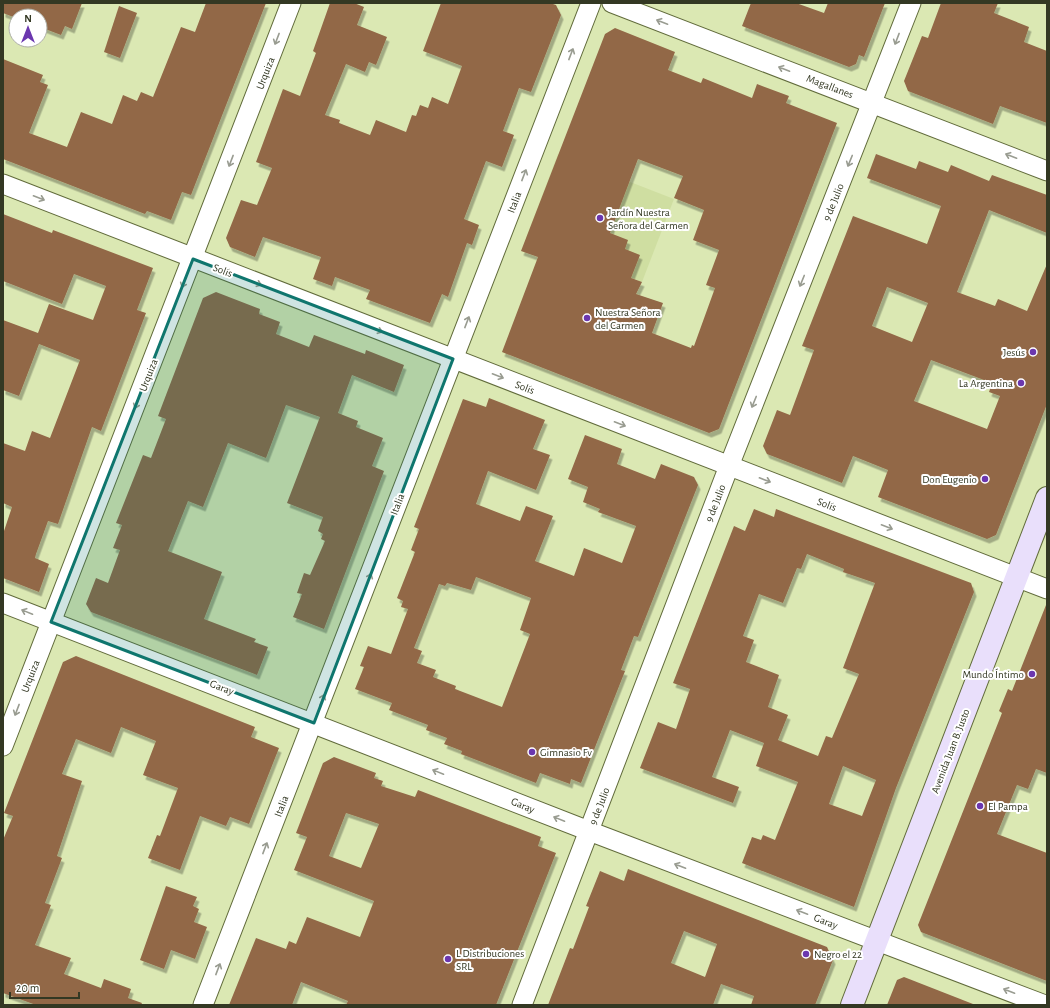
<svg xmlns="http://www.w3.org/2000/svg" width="1050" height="1008" font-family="'Alegreya Sans',sans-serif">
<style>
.built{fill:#cfdea1}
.building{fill:#926847;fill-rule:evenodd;filter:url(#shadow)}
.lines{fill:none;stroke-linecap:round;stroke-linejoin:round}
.street-casing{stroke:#616b3b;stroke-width:21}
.secondary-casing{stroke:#616b3b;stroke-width:24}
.street{stroke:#fff;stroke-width:19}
.secondary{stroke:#e9dffb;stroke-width:22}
.oneway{stroke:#999c91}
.marked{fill:#0f766e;fill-opacity:0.2;stroke:#0f766e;stroke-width:3;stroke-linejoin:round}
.poi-dot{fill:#6b37af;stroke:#fff;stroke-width:1.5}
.labels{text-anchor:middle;stroke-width:4;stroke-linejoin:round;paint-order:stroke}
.street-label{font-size:11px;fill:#333823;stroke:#fff}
.poi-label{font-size:11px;fill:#333823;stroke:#fff;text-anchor:start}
</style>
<defs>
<filter id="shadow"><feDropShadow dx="2.5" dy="4.5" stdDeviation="0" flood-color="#0004"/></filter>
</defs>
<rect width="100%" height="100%" fill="#dbe8b3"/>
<!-- built -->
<path class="built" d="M558 154 674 199 642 282 526 238Z"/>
<!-- building -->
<g class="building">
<path d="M3 3H82L72 29 65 26 61 35 40 27V16H16V18L3 13Z"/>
<path d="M206 3H266L191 195 182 192 171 220 147 211 145 214 3 159V59L43 75 40 82 48 85 29 133 67 147 81 112 112 124 123 95 137 101 141 92 153 97 181 27 195 32Z"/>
<path d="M330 3H354L364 7 357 25 387 37 376 65 369 62 365 72 346 64 325 115 340 120 339 123 370 135 376 120 406 132 412 115 416 116 420 105 428 108 432 97 448 104 462 66 423 51 441 3H550L556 5 561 15 531 92 519 88 503 131 514 135 502 167 486 161 464 219 479 225 472 245 467 243 448 297 442 294 430 323 366 299 370 290 335 277 332 286 313 279 321 257 263 237 255 257 230 247 226 238 241 200 257 205 272 168 256 162 283 89 300 96 316 53 313 51Z"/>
<path d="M751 3H796L824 13 828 3H885L864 57 859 55 856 64 849 67 742 26Z"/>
<path d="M941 3H998L994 13 1029 27 1024 42 1047 51V123L1000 106 993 124 908 91 904 81 922 36 928 38Z"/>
<path d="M119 6 137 13 120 58 104 52Z"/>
<path d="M615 28 675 52 668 70 701 83 703 78 752 98 757 84 789 96 786 103 837 123 719 429 709 433 502 352 538 257 521 251 605 34ZM638 159 683 176 674 198 704 210 693 240 719 250 706 285 715 288 694 346 692 345 691 348 652 333 663 303 636 294 642 282 631 278 640 255 625 249 628 240 610 233Z"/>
<path d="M876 154 916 169 919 161 948 172 951 165 989 181 992 175 1047 195V233L989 210 957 292 995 306 998 299 1027 311 1047 264V404L996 535 987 539 878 497 888 470 853 456 842 483 767 454 763 446 777 410 790 415 814 350 802 346 853 216 927 244 941 206 867 178ZM887 287 928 303 912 342 872 326ZM931 360 992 383 989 392 1000 396 987 429 914 401Z"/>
<path d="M3 214 52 233 53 230 153 268 137 310 146 313 101 431 92 427 58 524 48 521 36 554 35 558 49 564 39 592 3 578V534L12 507 3 503V443L25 451 32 431 50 438 80 360 39 344 19 396 3 390V320L38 333 49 304 93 320 106 286 74 274 62 304 3 281Z"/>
<path d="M216 292 260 309 259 314 280 322 276 334 309 347 314 335 365 354 366 350 404 365 394 392 352 375 338 413 358 421 356 427 383 438 372 466 384 471 324 629 293 617 302 594 297 593 304 573 310 575 325 541 321 539 323 534 318 531 323 517 287 503 320 417 286 405 266 458 228 443 203 507 188 501 168 551 222 572 204 619 256 639 254 642 268 647 257 675 91 612 86 604 96 578 108 583 120 550 113 548 122 525 116 523 143 455 151 458 166 419 158 416 203 298Z"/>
<path d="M489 398 545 420 533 449 550 455 536 490 488 471 476 504 520 521 526 506 553 516 535 561 574 576 584 548 622 563 636 526 598 512 600 509 583 502 588 487 568 479 585 435 622 449 617 464 655 479 661 464 694 477 698 485 638 637 634 636 621 670 625 671 581 783 571 779 570 784 540 773 536 783 461 754 462 751 444 744 447 738 426 730 428 725 389 710 392 703 355 689 364 667 360 666 368 646 391 654 408 609 401 607 403 601 397 598 415 552 411 550 419 529 414 527 463 399 486 407ZM476 577 531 598 520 630 530 634 502 707 455 689 456 686 433 677 436 670 417 663 422 651 414 648 439 584 445 586 447 583 471 590Z"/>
<path d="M754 509 774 517 776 509 794 516 971 583 974 592 896 788 854 907 742 863 752 837 761 840 763 835 775 840 798 782 756 766 764 743 730 730 712 777 739 787 733 803 640 768 658 722 676 729 690 689 673 683 734 526 745 531ZM807 554 844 569 843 572 875 583 843 668 859 674 832 738 826 736 818 756 778 740 788 715 768 707 779 675 746 662 754 640 743 636 759 594 783 603 797 568 801 569ZM843 766 876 780 862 816 829 804Z"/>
<path d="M1046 605 1047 773 1036 769 1028 789 1017 785 997 834 1047 853V981L921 932 918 925 1002 713 999 711 1008 689 1012 691Z"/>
<path d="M76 656 255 727 251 737 279 748 249 824 230 817 226 826 200 816 180 870 148 858 157 835 160 836 178 788 143 775 156 741 121 727 111 753 76 739 62 774 82 781 57 856 62 858 45 903 51 905 35 945 71 958 64 974 101 988 104 979 131 989 128 998 142 1003 141 1005H36L3 993V840L13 816 4 813 63 662Z"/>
<path d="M334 757 376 773 374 778 383 781 381 786 415 797 418 790 541 837 538 846 556 853 496 1005H346L348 1001 301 982 292 1005H229L256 938 286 949 289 941 296 944 307 917 360 937 374 901 294 870 307 837 296 833 323 763ZM346 813 379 824 361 868 329 856Z"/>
<path d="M628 869 827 947 833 960 815 1005H751L754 996 721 984 713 1005H548L570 948 573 949 589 907 586 906 600 871 624 881ZM684 931 717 944 705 977 671 963Z"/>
<path d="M166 886 197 897 193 906 199 909 194 922 207 927 195 959 171 950 164 969 140 960Z"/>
<path d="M904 977 973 1004V1005H887L897 980Z"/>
</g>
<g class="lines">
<defs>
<g id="street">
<path d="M612 3 1047 171"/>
<path d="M3 184 1047 589"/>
<path d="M3 603 589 831 1045 1005"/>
<path d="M3 746 291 3"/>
<path d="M203 1005 591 3"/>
<path d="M522 1005 729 466 911 3"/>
</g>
<path id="secondary" d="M852 1005 1047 498"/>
</defs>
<!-- street casing -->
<use href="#street" class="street-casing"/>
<!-- secondary casing -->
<use href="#secondary" class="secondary-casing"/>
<!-- street -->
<use href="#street" class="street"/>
<!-- secondary -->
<use href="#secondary" class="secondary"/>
</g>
<!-- one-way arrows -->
<defs><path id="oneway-shaft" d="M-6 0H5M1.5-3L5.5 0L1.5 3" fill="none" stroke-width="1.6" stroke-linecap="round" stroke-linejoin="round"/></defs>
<g class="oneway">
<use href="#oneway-shaft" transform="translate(662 22) rotate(-159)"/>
<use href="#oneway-shaft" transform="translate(277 39) rotate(111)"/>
<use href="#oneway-shaft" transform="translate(897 39) rotate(111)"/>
<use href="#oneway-shaft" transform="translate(571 54) rotate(-69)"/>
<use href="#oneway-shaft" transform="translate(784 69) rotate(-159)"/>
<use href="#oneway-shaft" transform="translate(1011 156) rotate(-159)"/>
<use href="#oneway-shaft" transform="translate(231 161) rotate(111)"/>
<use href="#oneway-shaft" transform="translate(850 161) rotate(112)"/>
<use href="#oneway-shaft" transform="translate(524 175) rotate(-69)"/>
<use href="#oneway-shaft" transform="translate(39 198) rotate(21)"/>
<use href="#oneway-shaft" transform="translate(802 281) rotate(112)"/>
<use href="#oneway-shaft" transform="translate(184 282) rotate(111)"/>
<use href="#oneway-shaft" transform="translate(256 283) rotate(21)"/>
<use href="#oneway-shaft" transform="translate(467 322) rotate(-69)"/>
<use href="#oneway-shaft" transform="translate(377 330) rotate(21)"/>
<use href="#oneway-shaft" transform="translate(498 376) rotate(21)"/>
<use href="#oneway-shaft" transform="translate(754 402) rotate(112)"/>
<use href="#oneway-shaft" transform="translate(137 403) rotate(111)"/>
<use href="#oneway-shaft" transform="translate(620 424) rotate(21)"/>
<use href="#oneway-shaft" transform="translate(765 480) rotate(21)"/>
<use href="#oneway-shaft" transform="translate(887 527) rotate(21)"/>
<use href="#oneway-shaft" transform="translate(369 579) rotate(-69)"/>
<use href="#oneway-shaft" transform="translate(27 612) rotate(-158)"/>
<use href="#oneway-shaft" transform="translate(322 700) rotate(-69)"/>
<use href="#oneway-shaft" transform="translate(17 710) rotate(111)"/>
<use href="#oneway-shaft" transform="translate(438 772) rotate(-158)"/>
<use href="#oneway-shaft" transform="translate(559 819) rotate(-158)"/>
<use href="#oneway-shaft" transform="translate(265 848) rotate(-69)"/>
<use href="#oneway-shaft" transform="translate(680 866) rotate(-159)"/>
<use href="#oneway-shaft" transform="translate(802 912) rotate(-159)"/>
<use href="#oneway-shaft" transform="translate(218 969) rotate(-69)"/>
<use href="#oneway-shaft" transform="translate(1009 991) rotate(-159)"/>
</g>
<!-- marked area -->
<path class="marked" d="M193 259 453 359 314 723 51 622Z"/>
<!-- markers -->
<g class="poi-dot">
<circle cx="600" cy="218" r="4"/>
<circle cx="587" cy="318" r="4"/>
<circle cx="1033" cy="352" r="4"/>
<circle cx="1021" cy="383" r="4"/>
<circle cx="985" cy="479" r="4"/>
<circle cx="1032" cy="674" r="4"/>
<circle cx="532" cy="752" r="4"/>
<circle cx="980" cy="806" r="4"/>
<circle cx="806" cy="954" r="4"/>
<circle cx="448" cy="959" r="4"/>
</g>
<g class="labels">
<!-- street labels -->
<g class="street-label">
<text transform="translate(265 73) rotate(-69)" y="4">Urquiza</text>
<text transform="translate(830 86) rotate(21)" y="4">Magallanes</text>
<text transform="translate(514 202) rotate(-69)" y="4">Italia</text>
<text transform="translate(833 202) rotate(-68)" y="4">9 de Julio</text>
<text transform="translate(223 270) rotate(21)" y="4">Solís</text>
<text transform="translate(148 375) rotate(-69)" y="4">Urquiza</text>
<text transform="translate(525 387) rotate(21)" y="4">Solís</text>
<text transform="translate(715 503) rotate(-69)" y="4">9 de Julio</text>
<text transform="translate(397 504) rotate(-69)" y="4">Italia</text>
<text transform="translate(827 504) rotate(21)" y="4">Solís</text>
<text transform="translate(30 676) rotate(-69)" y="4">Urquiza</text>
<text transform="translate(222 687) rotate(21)" y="4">Garay</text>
<text transform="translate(950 751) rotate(-69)" y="4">Avenida Juan B. Justo</text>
<text transform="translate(523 805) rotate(22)" y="4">Garay</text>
<text transform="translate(281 806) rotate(-69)" y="4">Italia</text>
<text transform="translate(599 806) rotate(-69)" y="4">9 de Julio</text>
<text transform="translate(826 921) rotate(21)" y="4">Garay</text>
</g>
<!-- poi labels -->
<g class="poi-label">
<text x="608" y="216">Jardín Nuestra<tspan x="608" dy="13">Señora del Carmen</tspan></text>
<text x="595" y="316">Nuestra Señora<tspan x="595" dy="13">del Carmen</tspan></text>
<text x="1025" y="356" text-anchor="end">Jesús</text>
<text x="1013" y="387" text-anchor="end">La Argentina</text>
<text x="977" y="483" text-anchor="end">Don Eugenio</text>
<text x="1024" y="678" text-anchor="end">Mundo Íntimo</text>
<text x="540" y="756">Gimnasio Fv</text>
<text x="988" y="810">El Pampa</text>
<text x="456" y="957">L Distribuciones<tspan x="456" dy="13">SRL</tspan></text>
<text x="814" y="958">Negro el 22</text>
</g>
</g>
<!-- border -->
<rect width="1050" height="1008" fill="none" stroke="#333823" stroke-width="8"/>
<!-- north arrow -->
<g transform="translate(28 28)"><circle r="19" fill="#ffffff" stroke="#adafa7"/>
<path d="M0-3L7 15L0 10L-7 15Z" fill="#6b37af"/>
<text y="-6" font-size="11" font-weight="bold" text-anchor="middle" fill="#333823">N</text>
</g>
<!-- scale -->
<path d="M10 992v6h69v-6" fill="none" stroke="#333823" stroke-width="2"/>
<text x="16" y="992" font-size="12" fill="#333823" stroke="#ffffff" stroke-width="3" paint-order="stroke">20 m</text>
</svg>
